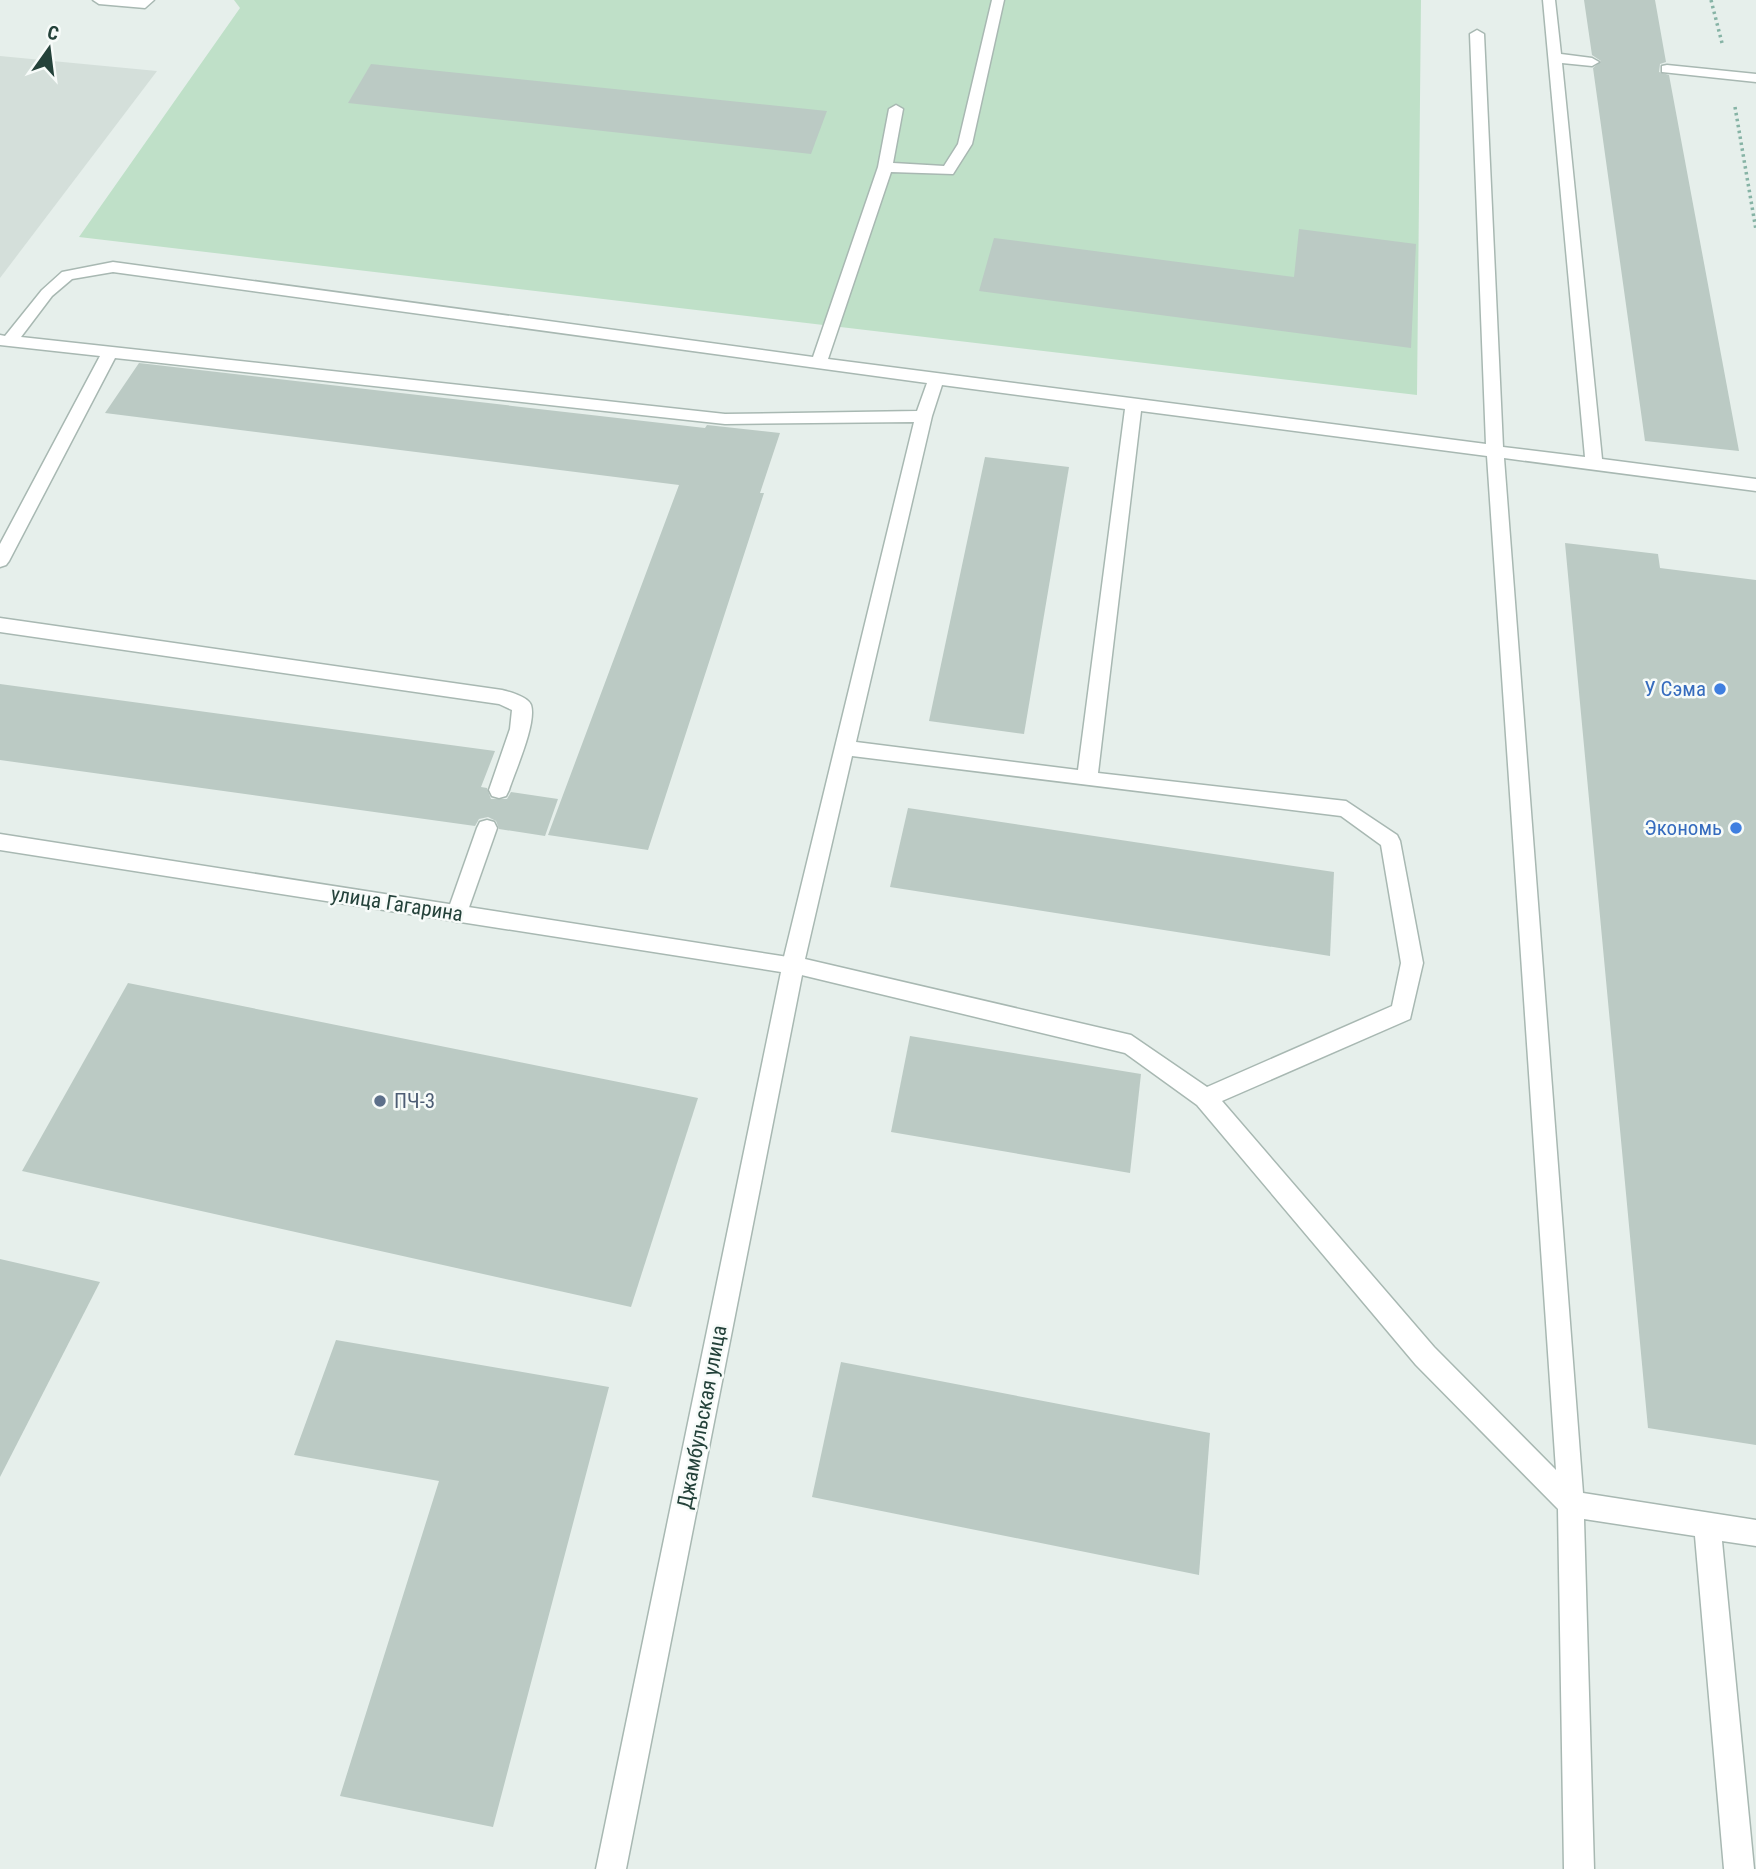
<svg xmlns="http://www.w3.org/2000/svg" width="1756" height="1869" font-family="'Roboto Condensed',sans-serif">
<style>
.built{fill:#d4dfda}
.green{fill:#bfe0c8}
.building{fill:#bbcac4}
.lines{fill:none;stroke-linecap:round;stroke-linejoin:round}
.service-casing{stroke:#a8b8b2;stroke-width:3}
.minor-casing{stroke:#a8b8b2;stroke-width:3}
.path{stroke:#86b3a5;stroke-width:3.5;stroke-dasharray:2.5 3.5;stroke-linecap:butt}
.service{fill:#fff;fill-rule:evenodd}
.minor{fill:#fff;fill-rule:evenodd}
.shop-dot{fill:#3f7fe0;stroke:#f7fbf9;stroke-width:2.5}
.service-dot{fill:#5c6f8a;stroke:#f7fbf9;stroke-width:2.5}
.labels{text-anchor:middle;stroke-width:5;stroke-linejoin:round;paint-order:stroke}
.shop-label{font-size:21px;fill:#366cbe;stroke:#f7fbf9;text-anchor:end}
.street-label{font-size:21px;fill:#24423a;stroke:#f7fbf9}
.service-label{font-size:21px;fill:#4e5e75;stroke:#f7fbf9;text-anchor:start}
</style>
<rect width="100%" height="100%" fill="#e6efeb"/>
<!-- built -->
<path class="built" d="M0 56 157 71 0 278Z"/>
<!-- green -->
<path class="green" d="M234 0H1421L1417 395 79 237 240 8Z"/>
<!-- building -->
<g class="building">
<path d="M1584 0H1655L1666 62 1660 64 1659 72 1669 75 1739 451 1645 441 1593 68 1601 61 1592 55Z"/>
<path d="M371 64 827 111 811 154 348 103Z"/>
<path d="M1299 229 1416 244 1411 348 979 291 994 238 1294 277Z"/>
<path d="M139 363 705 428 707 425 780 433 760 493H764L648 850 548 835 679 485 105 413Z"/>
<path d="M985 457 1069 467 1024 734 929 721Z"/>
<path d="M1565 543 1658 554 1660 568 1756 580V1445L1648 1428Z"/>
<path d="M0 684 495 751 481 787 487 788 491 799H507L511 792 558 799 545 836 499 829 496 821 488 817 479 819 475 826 0 760Z"/>
<path d="M908 808 1334 872 1330 956 890 887Z"/>
<path d="M128 983 698 1098 631 1307 22 1171Z"/>
<path d="M910 1036 1141 1074 1130 1173 891 1132Z"/>
<path d="M0 1259 100 1282 0 1477Z"/>
<path d="M336 1340 609 1387 493 1827 340 1796 439 1481 294 1455Z"/>
<path d="M841 1362 1210 1433 1199 1575 812 1497Z"/>
</g>
<g class="lines">
<defs>
<g id="service">
<path d="M93 0H154L145 8 99 4Z"/>
<path d="M992 0H1004L972 144 953 174 891 172 828 359 1486 444 1470 34 1477 30 1484 34 1503 447 1585 457 1543 0H1555L1561 54 1592 58 1599 62 1592 66 1562 63 1602 459 1756 479V491L1504 458 1583 1493 1756 1520V1546L1722 1541 1754 1869H1724L1695 1536 1584 1519 1594 1869H1564L1558 1509 1416 1365 1197 1105 1125 1053 785 971 782 965 914 422 725 424 115 358 9 561 6 565 0 567V544L100 356 0 345V335L5 336 42 290 62 272 113 262 813 357 878 167 889 109 896 105 903 109 893 163 944 166 958 144ZM113 272 927 383 917 411 725 414 21 337 52 296 72 279ZM942 385 1125 409 1078 770 856 742 932 416ZM1141 411 1487 456 1556 1470 1434 1347 1222 1101 1410 1019 1423 963 1400 841 1397 835 1346 801 1098 773ZM852 756 1341 816 1381 845 1401 963 1392 1006 1207 1087 1131 1035 805 959Z"/>
<path d="M1667 65 1756 74V82L1662 72V66Z"/>
<path d="M0 618 502 690C510 692 528 697 531 705 537 723 515 771 509 790L506 796 499 798 492 796 489 790 510 729 512 710 499 704 0 632Z"/>
<path d="M487 820 494 822 497 828 467 913 464 919 457 922 450 919 447 913 477 828 480 822Z"/>
</g>
<path id="minor" d="M0 834 801 959 804 965 626 1869H596L781 972 0 850Z"/>
</defs>
<!-- service casing -->
<use href="#service" class="service-casing"/>
<!-- minor casing -->
<use href="#minor" class="minor-casing"/>
<!-- path -->
<g class="path">
<path d="M1711 0 1722 43"/>
<path d="M1735 107 1756 230"/>
</g>
<!-- service -->
<use href="#service" class="service"/>
<!-- minor -->
<use href="#minor" class="minor"/>
</g>
<!-- markers -->
<g class="shop-dot">
<circle cx="1720" cy="689" r="7"/>
<circle cx="1736" cy="828" r="7"/>
</g>
<circle class="service-dot" cx="380" cy="1101" r="7"/>
<g class="labels">
<!-- shop labels -->
<g class="shop-label">
<text x="1706" y="696">У Сэма</text>
<text x="1722" y="835">Экономь</text>
</g>
<!-- street labels -->
<g class="street-label">
<text transform="translate(397 904) rotate(9)" y="7">улица Гагарина</text>
<text transform="translate(702 1417) rotate(-79)" y="7">Джамбульская улица</text>
</g>
<!-- service labels -->
<g class="service-label">
<text x="394" y="1108">ПЧ-3</text>
</g>
</g>
<!-- north arrow -->
<g transform="translate(49 49) rotate(14)" stroke="#f7fbf9" stroke-width="5" paint-order="stroke">
<path d="M0-5L12 26L0 18L-12 26Z" fill="#24423a"/>
<text y="-10" font-size="19" font-weight="bold" text-anchor="middle" fill="#24423a">С</text>
</g>
</svg>
